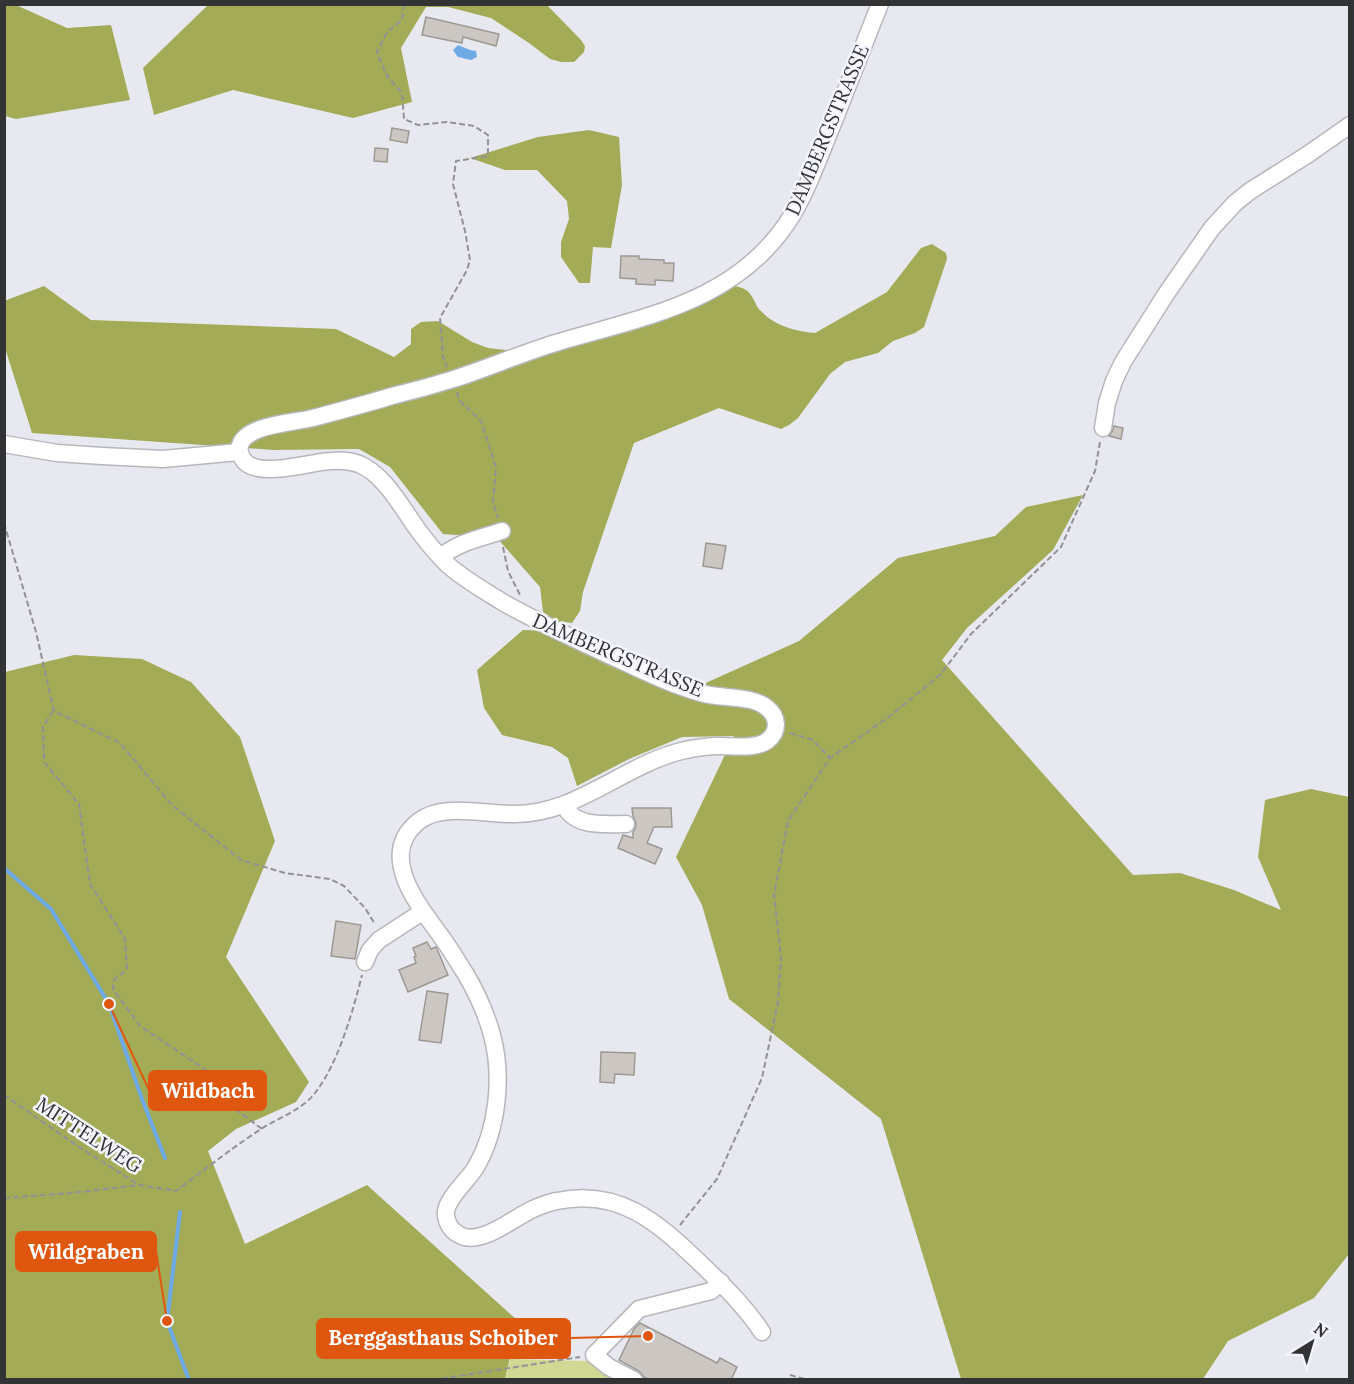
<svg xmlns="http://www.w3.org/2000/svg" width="1354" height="1384" font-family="Lora,serif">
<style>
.green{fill:#d0d893}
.forest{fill:#a3ab57}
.water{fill:#6daae6}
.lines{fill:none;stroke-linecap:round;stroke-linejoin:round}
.stream{stroke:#6daae6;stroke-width:4}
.building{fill:#ccc7c2;stroke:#9d9893;stroke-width:1.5}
.minor-casing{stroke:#b6b7bd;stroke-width:19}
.path{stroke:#919296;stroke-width:2;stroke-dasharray:6 3;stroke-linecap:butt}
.minor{stroke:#fff;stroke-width:16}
.labels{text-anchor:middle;stroke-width:5;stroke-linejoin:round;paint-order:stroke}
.street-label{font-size:20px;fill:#323335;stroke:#f5f6fd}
.leader{fill:none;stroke:#df570e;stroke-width:2}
.callout-dot{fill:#df570e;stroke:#f5f6fd;stroke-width:2}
.callout{fill:#df570e;stroke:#df570e;stroke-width:2}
.callout-label{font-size:21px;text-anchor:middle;font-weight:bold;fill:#fff}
</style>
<rect width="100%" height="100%" fill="#e8e9f0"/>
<!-- green -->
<path class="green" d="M510 1359 588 1361 623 1379 505 1380Z"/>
<!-- forest -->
<g class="forest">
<path d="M5 4 16 5 67 28 111 25 130 100 16 119 5 116Z"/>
<path d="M209 4 547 5 581 40 585 46 584 52 574 62H561L550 59 529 43 491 18 448 7H426L401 48 412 102 353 118 233 90 154 115 143 68Z"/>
<path d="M589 130 619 137 622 185 611 248 593 247 590 283H579L561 257V242L569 219 567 201 537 170H505L470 158 538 137Z"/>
<path d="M932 244 946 253 947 259 924 327 915 333 893 341 878 353 845 362 830 374 798 418 789 425 781 429 719 408 634 443 583 592 580 611 572 623 557 621 543 612 540 587 497 538 443 534 390 467 359 449 274 450 32 433 5 348 4 301 44 286 91 320 336 329 394 357 411 344V329L421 322 438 321 472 342 488 348 515 351 730 285C744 288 748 288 755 302 756 304 758 309 760 310 774 326 795 331 815 333L887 292 921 248Z"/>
<path d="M1083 495 1053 550 967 628 942 660 1133 875 1180 873 1234 890 1281 910 1258 857 1265 800 1311 789 1349 797V1254L1314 1298 1228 1341 1203 1379H961L881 1119 729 999 702 905 676 857 734 736 682 737 629 759 577 786 568 758 552 747 502 735 484 708 477 670 523 630 545 631 688 691 799 641 898 558 995 536 1026 507Z"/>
<path d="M74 655 142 659 191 682 240 737 275 841 226 957 309 1082 296 1102 236 1129 208 1151 245 1244 367 1185 518 1321 505 1379H5V672Z"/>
</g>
<!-- water -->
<path class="water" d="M458 45 470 50 476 51 477 57 471 60 458 57 453 50Z"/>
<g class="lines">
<!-- stream -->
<g class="stream">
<path d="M4 868 51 909 109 1004 142 1099 165 1158"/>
<path d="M180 1212 167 1321 189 1380"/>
</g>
</g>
<!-- building -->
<g class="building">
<path d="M426 17 499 34 496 46 463 37 462 43 422 35Z"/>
<path d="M392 128 409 131 407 143 390 140Z"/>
<path d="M375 148 388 149 387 162 374 161Z"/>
<path d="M621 256H639V259L664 260V263H674L673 281 655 280V285L636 284V279L620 278Z"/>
<path d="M1114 426 1123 428 1121 439 1109 436 1113 430Z"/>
<path d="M706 543 726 546 722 569 703 566Z"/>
<path d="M632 808H671L672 827H654L647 843 662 849 655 864 618 848 623 835 633 838V832L635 829 636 823 633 816Z"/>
<path d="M336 921 361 925 355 959 331 956Z"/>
<path d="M427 942 431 949 436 947 437 949 448 975 408 992 399 970 416 963 414 957 416 956 413 948Z"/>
<path d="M427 991 448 994 441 1043 419 1040Z"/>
<path d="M601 1052 635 1053 634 1075 615 1074 614 1083 600 1082Z"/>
<path d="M640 1323 717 1363 720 1358 737 1367 731 1380H649L644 1377 639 1371 619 1360 634 1329Z"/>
</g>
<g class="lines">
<defs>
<g id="minor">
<path d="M1103 428 1107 403 1114 381 1123 362 1166 294 1212 228 1235 203 1250 191 1307 155 1350 125"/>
<path d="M4 444 57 453 102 456 163 459 239 452"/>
<path d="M441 557C458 542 481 538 502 531"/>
<path d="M564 805C575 828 604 824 626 824"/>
<path d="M365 962 370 950 379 940 422 912"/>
<path d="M762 1332C744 1305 722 1284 699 1262 657 1222 619 1188 557 1201 550 1202 537 1207 531 1210 512 1219 478 1248 458 1234 450 1230 445 1220 446 1211 448 1197 469 1179 476 1167 498 1129 503 1076 492 1035 486 1013 477 993 465 973 458 962 451 950 443 939 421 908 375 856 419 821 442 803 484 814 511 814 572 816 618 770 674 753 687 749 701 747 714 746 729 745 755 750 767 741 780 731 778 716 766 707 751 695 720 699 701 693 671 685 642 670 613 657 576 640 540 623 504 603 485 591 465 580 448 565 439 556 429 545 421 534 404 512 386 475 359 464 351 461 342 460 332 461 311 461 255 481 242 458 240 454 239 449 240 445 243 436 252 432 260 429 277 423 296 422 313 418 339 411 366 404 392 396 413 391 435 385 457 378 487 368 516 356 546 346 638 317 735 306 791 217 805 194 815 168 825 143 844 97 861 51 880 4"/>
<path d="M634 1380 609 1367 594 1355 639 1309 711 1291 721 1282"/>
</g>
</defs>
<!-- minor casing -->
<use href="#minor" class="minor-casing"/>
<!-- path -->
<g class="path">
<path d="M404 4 402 20 388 31 377 52 387 76 402 93 404 119 418 125 447 122 474 126 488 135V156L456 161 453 184 465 231 470 260 467 270 440 318 443 356 447 367"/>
<path d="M457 392 459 400 481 421 496 467 493 502 498 518"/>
<path d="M4 523 36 632 54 711 120 743 172 805 241 860 285 873 330 879 344 886 365 908 375 924"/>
<path d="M503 547 508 571 520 595"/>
<path d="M53 711 43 727 44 762 79 804 90 884 125 939 127 969 114 980 113 989 140 1026 212 1074 226 1102 262 1129"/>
<path d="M790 733 813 740 830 758"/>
<path d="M4 1095 79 1147 139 1185 176 1191C204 1170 232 1148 261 1129 278 1118 302 1110 315 1093 338 1064 353 1011 362 975"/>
<path d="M4 1198 71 1193 139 1185"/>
<path d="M680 1225 717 1179 762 1078 778 1002 781 956 774 895 788 821 830 758 890 716 941 674 971 634 1061 547 1095 471 1100 442"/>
<path d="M790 1375 808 1380"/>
<path d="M433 1380 580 1357"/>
</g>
<!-- minor -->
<use href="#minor" class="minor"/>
</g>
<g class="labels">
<!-- street labels -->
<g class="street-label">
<text transform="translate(827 130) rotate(-67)" y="7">DAMBERGSTRASSE</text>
<text transform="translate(618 655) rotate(23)" y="7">DAMBERGSTRASSE</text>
<text transform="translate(89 1135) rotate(33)" y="7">MITTELWEG</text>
</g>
</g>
<!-- callouts -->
<path class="leader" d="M109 1004L149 1090M167 1321L156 1251M648 1336L570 1338"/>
<g class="callout-dot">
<circle cx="109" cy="1004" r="6"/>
<circle cx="167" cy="1321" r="6"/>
<circle cx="648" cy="1336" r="6"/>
</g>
<g class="callout">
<rect x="149" y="1071" width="117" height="39" rx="6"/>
<rect x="16" y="1232" width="140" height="39" rx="6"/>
<rect x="317" y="1319" width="253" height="39" rx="6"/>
</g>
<g class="callout-label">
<text x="208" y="1098">Wildbach</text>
<text x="86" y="1259">Wildgraben</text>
<text x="443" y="1345">Berggasthaus Schoiber</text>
</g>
<!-- border -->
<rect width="1354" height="1384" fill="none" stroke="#323335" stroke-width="12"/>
<!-- north arrow -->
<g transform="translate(1312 1342) rotate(37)" stroke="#f5f6fd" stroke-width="4.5" paint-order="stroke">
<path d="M0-4.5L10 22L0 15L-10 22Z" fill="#323335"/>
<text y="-9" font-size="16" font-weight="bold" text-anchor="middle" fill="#323335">N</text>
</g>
</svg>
